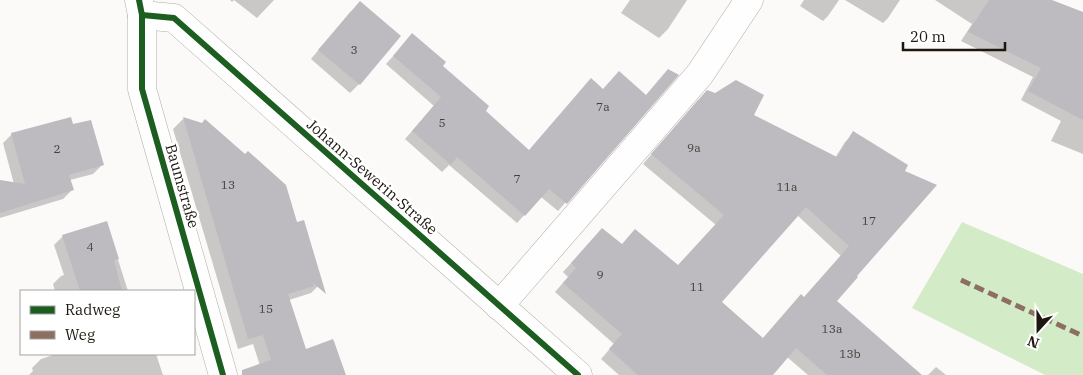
<svg xmlns="http://www.w3.org/2000/svg" width="1083" height="375" font-family="'IBM Plex Serif',serif">
<style>
.green{fill:#d4ebc7}
.shadow{fill:#0003;fill-rule:evenodd}
.building{fill:#bdbbbf;fill-rule:evenodd}
.lines{fill:none;stroke-linecap:round;stroke-linejoin:round}
.minor-casing{stroke:#b0aca7;stroke-width:29}
.minor{stroke:#fffefe;stroke-width:28}
.quiet{stroke:#8d6e63;stroke-width:5;stroke-dasharray:10 5;stroke-linecap:butt}
.cycleway-casing{stroke:#fff;stroke-width:9}
.cycleway{stroke:#1b5e20;stroke-width:6}
.labels{text-anchor:middle;stroke-width:5;stroke-linejoin:round;paint-order:stroke}
.number-label{font-size:12px;fill:#45403b}
.street-label{font-size:15px;fill:#1d170f;stroke:#fff}
</style>
<rect width="100%" height="100%" fill="#fcfaf8"/>
<!-- green -->
<path class="green" d="M962 222 1083 274V375H1045L912 308Z"/>
<!-- shadow -->
<g class="shadow">
<path d="M230 0H274L257 18 234 0 232 2Z"/>
<path d="M630 0H687L668 29 659 38 621 13Z"/>
<path d="M804 0H839L828 16 823 21 800 6Z"/>
<path d="M845 0H900L888 18 883 23Z"/>
<path d="M935 0H1048L1083 19V154L1051 141 1061 121 1021 100 1033 77 961 41 972 24Z"/>
<path d="M351 11 359 84 350 93 311 59Z"/>
<path d="M405 43 442 66 484 111 528 151 603 90 646 96 677 75 558 211 541 197 517 223 449 165 442 172 405 139 434 106 386 64Z"/>
<path d="M698 100 752 115 835 158 845 142 854 133 907 165 835 301 920 375H808L787 357 772 375H619L601 359 614 344 555 292 568 277 563 272 593 239 621 245 678 267 716 225 643 164ZM797 215 841 256 804 298 762 339 720 303Z"/>
<path d="M183 119 202 124 296 223 321 283 311 293 289 300 305 350 334 341 345 375H263L253 344 238 349 173 129Z"/>
<path d="M72 125 102 165 93 174 70 180 72 190 63 199 0 218V181L14 184 3 143 12 134Z"/>
<path d="M106 222 128 291H55L53 284 61 276 64 275 54 245 63 236Z"/>
<path d="M56 354H156L163 375H29L33 371 32 368 41 359Z"/>
<path d="M936 367 946 375H928Z"/>
</g>
<!-- building -->
<g class="building">
<path d="M989 0H1052L1083 12V120L1028 91 1041 68 968 32Z"/>
<path d="M360 1 401 36 360 85 318 50Z"/>
<path d="M412 33 446 62 443 66 489 106 486 111 529 150 591 78 603 89 619 71 646 95 668 69 679 75 567 204 549 189 525 216 457 157 451 165 412 131 441 97 393 56Z"/>
<path d="M736 80 764 95 754 115 837 157 853 131 908 165 905 171 937 185 857 276 858 277 837 301 922 375H827L796 348 773 375H638L609 349 622 334 563 283 576 268 571 263 602 228 622 244 635 229 678 265 724 215 651 154 707 90 715 93ZM806 207 849 246 804 297 801 294 763 338 722 302Z"/>
<path d="M71 117 73 124 91 120 104 165 69 175 74 190 0 213V180L25 184 11 133Z"/>
<path d="M183 117 202 123 205 119 245 154 248 151 286 185 297 222 304 220 326 294 313 283 314 286 288 294 306 349 333 339 346 375H242V370L271 360 263 335 248 339Z"/>
<path d="M107 221 119 259 114 260 122 291H80L62 235Z"/>
</g>
<g class="lines">
<defs>
<g id="minor">
<path d="M139 0 142 15V89L223 375"/>
<path d="M142 15 174 18 578 375"/>
<path d="M499 306 700 74 749 0"/>
</g>
</defs>
<!-- minor casing -->
<use href="#minor" class="minor-casing"/>
<!-- minor -->
<use href="#minor" class="minor"/>
<!-- quiet -->
<path class="quiet" d="M961 280 1083 336"/>
<defs>
<g id="cycleway">
<path d="M139 0 142 15V89L223 375"/>
<path d="M142 15 174 18 578 375"/>
</g>
</defs>
<!-- cycleway casing -->
<use href="#cycleway" class="cycleway-casing"/>
<!-- cycleway -->
<use href="#cycleway" class="cycleway"/>
</g>
<g class="labels">
<!-- number labels -->
<g class="number-label">
<text x="354" y="54">3</text>
<text x="603" y="111">7a</text>
<text x="442" y="127">5</text>
<text x="694" y="152">9a</text>
<text x="57" y="153">2</text>
<text x="517" y="183">7</text>
<text x="228" y="189">13</text>
<text x="787" y="191">11a</text>
<text x="869" y="225">17</text>
<text x="90" y="251">4</text>
<text x="600" y="279">9</text>
<text x="697" y="291">11</text>
<text x="266" y="313">15</text>
<text x="832" y="333">13a</text>
<text x="850" y="358">13b</text>
</g>
<!-- street labels -->
<g class="street-label">
<text transform="translate(372 177) rotate(41)" y="5">Johann-Sewerin-Straße</text>
<text transform="translate(182 186) rotate(74)" y="5">Baumstraße</text>
</g>
</g>
<!-- legend -->
<rect x="20" y="290" width="175" height="65" fill="#ffffff" stroke="#a5a29f"/>
<rect x="30" y="306" width="25" height="8" fill="#1b5e20" stroke="#a5a29f"/>
<text x="65" y="315" font-size="15" fill="#1d170f">Radweg</text>
<rect x="30" y="331" width="25" height="8" fill="#8d6e63" stroke="#a5a29f"/>
<text x="65" y="340" font-size="15" fill="#1d170f">Weg</text>
<!-- north arrow -->
<g transform="translate(1038 330) rotate(201)" stroke="#ffffff" stroke-width="4" paint-order="stroke">
<path d="M0-4L9 19L0 12L-9 19Z" fill="#1d170f"/>
<text y="-8" font-size="14" font-weight="bold" text-anchor="middle" fill="#1d170f">N</text>
</g>
<!-- scale -->
<path d="M903 42v8h102v-8" fill="none" stroke="#1d170f" stroke-width="2.5"/>
<text x="910" y="42" font-size="15" fill="#1d170f" stroke="#ffffff" stroke-width="4" paint-order="stroke">20 m</text>
</svg>
